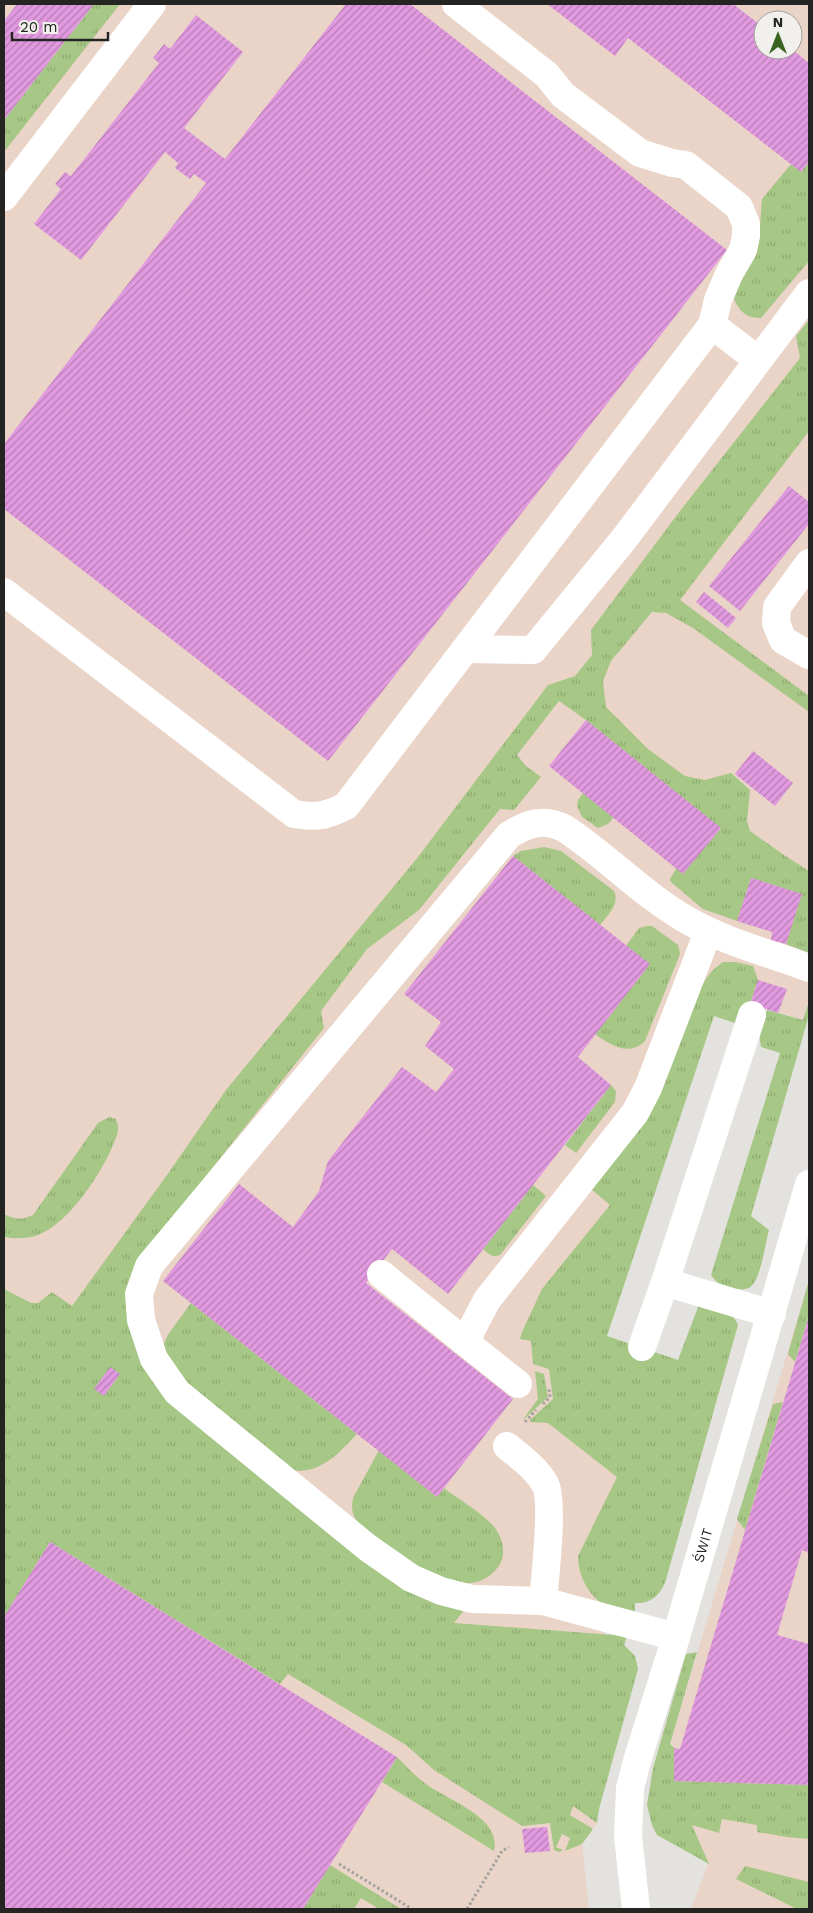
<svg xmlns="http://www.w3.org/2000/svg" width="813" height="1913" font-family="'Work Sans',sans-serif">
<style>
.industrial{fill:#ead4c8;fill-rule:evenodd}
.grass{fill:url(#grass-tufts)}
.building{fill:url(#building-hatch)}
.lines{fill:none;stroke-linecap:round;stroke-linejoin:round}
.path{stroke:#a3a29f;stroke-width:3;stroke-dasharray:2.5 2.5;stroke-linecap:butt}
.minor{stroke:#fff;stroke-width:28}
.labels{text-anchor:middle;stroke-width:5;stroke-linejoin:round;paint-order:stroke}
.street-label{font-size:14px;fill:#242422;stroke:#f1f0ec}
</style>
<defs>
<pattern id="grass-tufts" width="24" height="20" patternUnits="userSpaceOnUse" patternTransform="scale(1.25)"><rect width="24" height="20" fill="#a6c785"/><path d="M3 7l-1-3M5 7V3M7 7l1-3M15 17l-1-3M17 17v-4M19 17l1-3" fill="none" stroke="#8fab73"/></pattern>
<pattern id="building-hatch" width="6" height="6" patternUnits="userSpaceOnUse" patternTransform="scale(1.25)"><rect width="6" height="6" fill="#e19adf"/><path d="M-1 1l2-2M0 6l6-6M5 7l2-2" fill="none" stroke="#b67db4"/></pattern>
</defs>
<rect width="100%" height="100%" fill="#e4e2df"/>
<!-- industrial -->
<g class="industrial">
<path d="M4 4H809V1001L803 1020 716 994 594 1344 694 1396 615 1590 604 1634 624 1650 574 1804 597 1823 582 1844 589 1909H4ZM763 20H793V50H763Z"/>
<path d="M809 1280V1909H691L708 1864 674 1781V1748L670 1744Z"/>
</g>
<!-- grass -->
<g class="grass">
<path d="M94 4H120L4 152V120Z"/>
<path d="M809 162V261L761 318C745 318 738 310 733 296L754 251 760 225 762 199 791 164 801 172Z"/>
<path d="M809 320V431L680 600 809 696V712L693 628 666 613 652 612 611 661 603 681 606 707 648 749 685 776 705 780 731 773 750 790 747 821 750 831 784 855 809 871V953L786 944 801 894 751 878 737 921 703 909 672 883 670 880C673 867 709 838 720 828L586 720 559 701 517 755 526 766 541 777 514 810 500 809 419 910 367 949 321 1011 324 1028 186 1201 148 1253 139 1355 466 1608 454 1623 627 1636 624 1645 635 1656 638 1669 599 1809 597 1823 573 1806 570 1815 593 1829 582 1844 565 1851 570 1838 562 1834 556 1847 563 1850 559 1852 554 1850 550 1823 522 1826 434 1770 406 1745 288 1674 280 1684 50 1542 4 1617V1289L31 1303H38L52 1292 72 1306 167 1175 226 1090 418 857 548 685 575 676 592 655 591 630 680 511 800 358 796 336Z"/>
<path d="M583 793 614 817 608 824 598 828 582 817 577 806 578 800Z"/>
<path d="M544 847 561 851 614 891C620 904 608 915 600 925L513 856 521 851Z"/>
<path d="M647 926H652L678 945 680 954 645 1041C629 1057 610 1045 595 1034L626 946 639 928Z"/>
<path d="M723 962H736L753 966 758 980 750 1004 738 1024 714 1016 607 1336 678 1360 698 1307 700 1306C714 1309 733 1310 738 1325L665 1583C659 1596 650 1604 635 1603V1612C627 1611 618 1610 611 1608 590 1600 578 1577 578 1556L617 1477 548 1423 530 1422V1420L553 1399 549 1369 533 1364 531 1341 520 1339 522 1332 542 1289 610 1205 591 1189 648 1116 697 999C702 982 709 972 723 962Z"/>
<path d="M809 1001V1015L751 1216 769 1230C765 1244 761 1281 749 1288 744 1290 739 1289 734 1289 724 1287 717 1284 711 1275L780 1053 761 1047 759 1034 767 1010 803 1020Z"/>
<path d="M611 1085 616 1091 615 1102 576 1153 565 1145Z"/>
<path d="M109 1117 116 1119C116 1121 118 1124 118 1126 119 1132 115 1140 113 1145 101 1174 69 1223 38 1235 26 1239 16 1239 4 1237V1214C15 1220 22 1220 33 1215L98 1123Z"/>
<path d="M533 1185 546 1196 500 1255C492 1258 489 1254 483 1249Z"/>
<path d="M809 1280V1315L795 1362 788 1354Z"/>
<path d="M191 1303 357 1434C338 1454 320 1475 290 1470L188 1388 164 1352V1343L169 1333Z"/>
<path d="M535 1371 544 1374 548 1397 522 1421 538 1399Z"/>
<path d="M783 1402 745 1530 737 1519 773 1404Z"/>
<path d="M379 1450 437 1497 444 1488C458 1499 489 1517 497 1531 504 1542 506 1557 498 1567 479 1594 443 1582 418 1569 405 1562 393 1550 382 1541 365 1528 348 1522 353 1498Z"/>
<path d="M697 1652 670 1744 674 1748V1781L809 1785V1839L787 1837 757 1832V1825L722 1819 719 1833 692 1825 709 1864 657 1835 652 1825 647 1805 653 1768 686 1654Z"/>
<path d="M397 1757C406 1766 415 1776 426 1784 447 1800 502 1817 494 1851L382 1782Z"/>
<path d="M330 1865 401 1909H379L361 1898 354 1909H303Z"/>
<path d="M745 1866 809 1882V1909H797L736 1879Z"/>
</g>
<!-- building -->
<g class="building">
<path d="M17 4H94L4 120V21Z"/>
<path d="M346 4H410L727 250 328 761 4 509V444L206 183 194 174 190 179 175 168 178 163 165 152 81 260 34 224 61 189 55 184 65 172 71 176 159 63 153 58 164 44 170 49 196 15 243 52 184 128 225 159Z"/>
<path d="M547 4H733L763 27V50H793L809 63V162L801 172 628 38 615 56Z"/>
<path d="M789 486 809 502V524L740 611 709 586Z"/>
<path d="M704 592 736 618 728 628 696 602Z"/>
<path d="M586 720 721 828 683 874 549 766Z"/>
<path d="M753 751 793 783 775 806 735 774Z"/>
<path d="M513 856 650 964 578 1057 611 1085 448 1294 392 1249 366 1283 513 1399 437 1497 163 1281 239 1184 293 1227 319 1191 328 1161 402 1067 436 1092 454 1069 425 1046 441 1022 404 994Z"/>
<path d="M751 878 802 894 786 944 771 940 772 932 737 921Z"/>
<path d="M758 980 787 989 778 1013 750 1004Z"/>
<path d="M809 1316V1553L802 1550 777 1635 809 1644V1785L674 1781V1748L680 1749Z"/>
<path d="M110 1367 120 1374 104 1396 94 1389Z"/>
<path d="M50 1542 397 1757 303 1909H4V1617Z"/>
<path d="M547 1827 550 1851 525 1853 522 1829Z"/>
</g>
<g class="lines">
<!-- path -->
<g class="path">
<path d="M543 1404 550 1397 549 1389"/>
<path d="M525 1422 536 1410"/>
<path d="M339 1864 412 1909"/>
<path d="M467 1909 502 1851 509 1847"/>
</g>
<!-- minor -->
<g class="minor">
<path d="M456 4 547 75 563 95 640 153 672 163 686 165 739 207 746 224V236L743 250 729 274 718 300 712 325 758 360"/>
<path d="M4 197 152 4"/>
<path d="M809 563 777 607 776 623 783 640 809 655"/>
<path d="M4 592 294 814C316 818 326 816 346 806L712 325"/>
<path d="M466 649 533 650 624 539 809 293"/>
<path d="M752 1015 665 1282 772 1314"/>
<path d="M381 1274 465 1342"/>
<path d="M642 1347 665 1282"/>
<path d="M518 1384 465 1342 487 1300 635 1113 648 1088 708 932"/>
<path d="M507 1446C521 1458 536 1468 545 1484 554 1500 545 1579 543 1601"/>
<path d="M676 1637 543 1601 472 1599 441 1591 411 1578 368 1548 177 1392 154 1359 141 1320 139 1294 149 1266 509 835C528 823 544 818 564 828 607 856 643 895 687 920 725 942 769 953 809 968"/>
<path id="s1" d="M636 1909 628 1836 630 1788 637 1761 676 1637 809 1184"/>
</g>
</g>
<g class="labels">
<!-- street labels -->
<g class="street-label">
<text dy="5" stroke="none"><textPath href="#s1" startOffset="375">ŚWIT</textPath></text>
</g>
</g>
<!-- border -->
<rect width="813" height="1913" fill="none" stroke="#242422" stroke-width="10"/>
<!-- north arrow -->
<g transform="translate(778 35)"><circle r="24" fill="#f1f0ec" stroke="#9f9e9b"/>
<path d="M0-4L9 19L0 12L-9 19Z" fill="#386320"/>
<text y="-8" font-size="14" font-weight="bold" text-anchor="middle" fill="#242422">N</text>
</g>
<!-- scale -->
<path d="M12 32v8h96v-8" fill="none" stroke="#242422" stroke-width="2.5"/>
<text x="20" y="32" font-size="15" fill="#242422" stroke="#f1f0ec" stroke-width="4" paint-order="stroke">20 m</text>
</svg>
